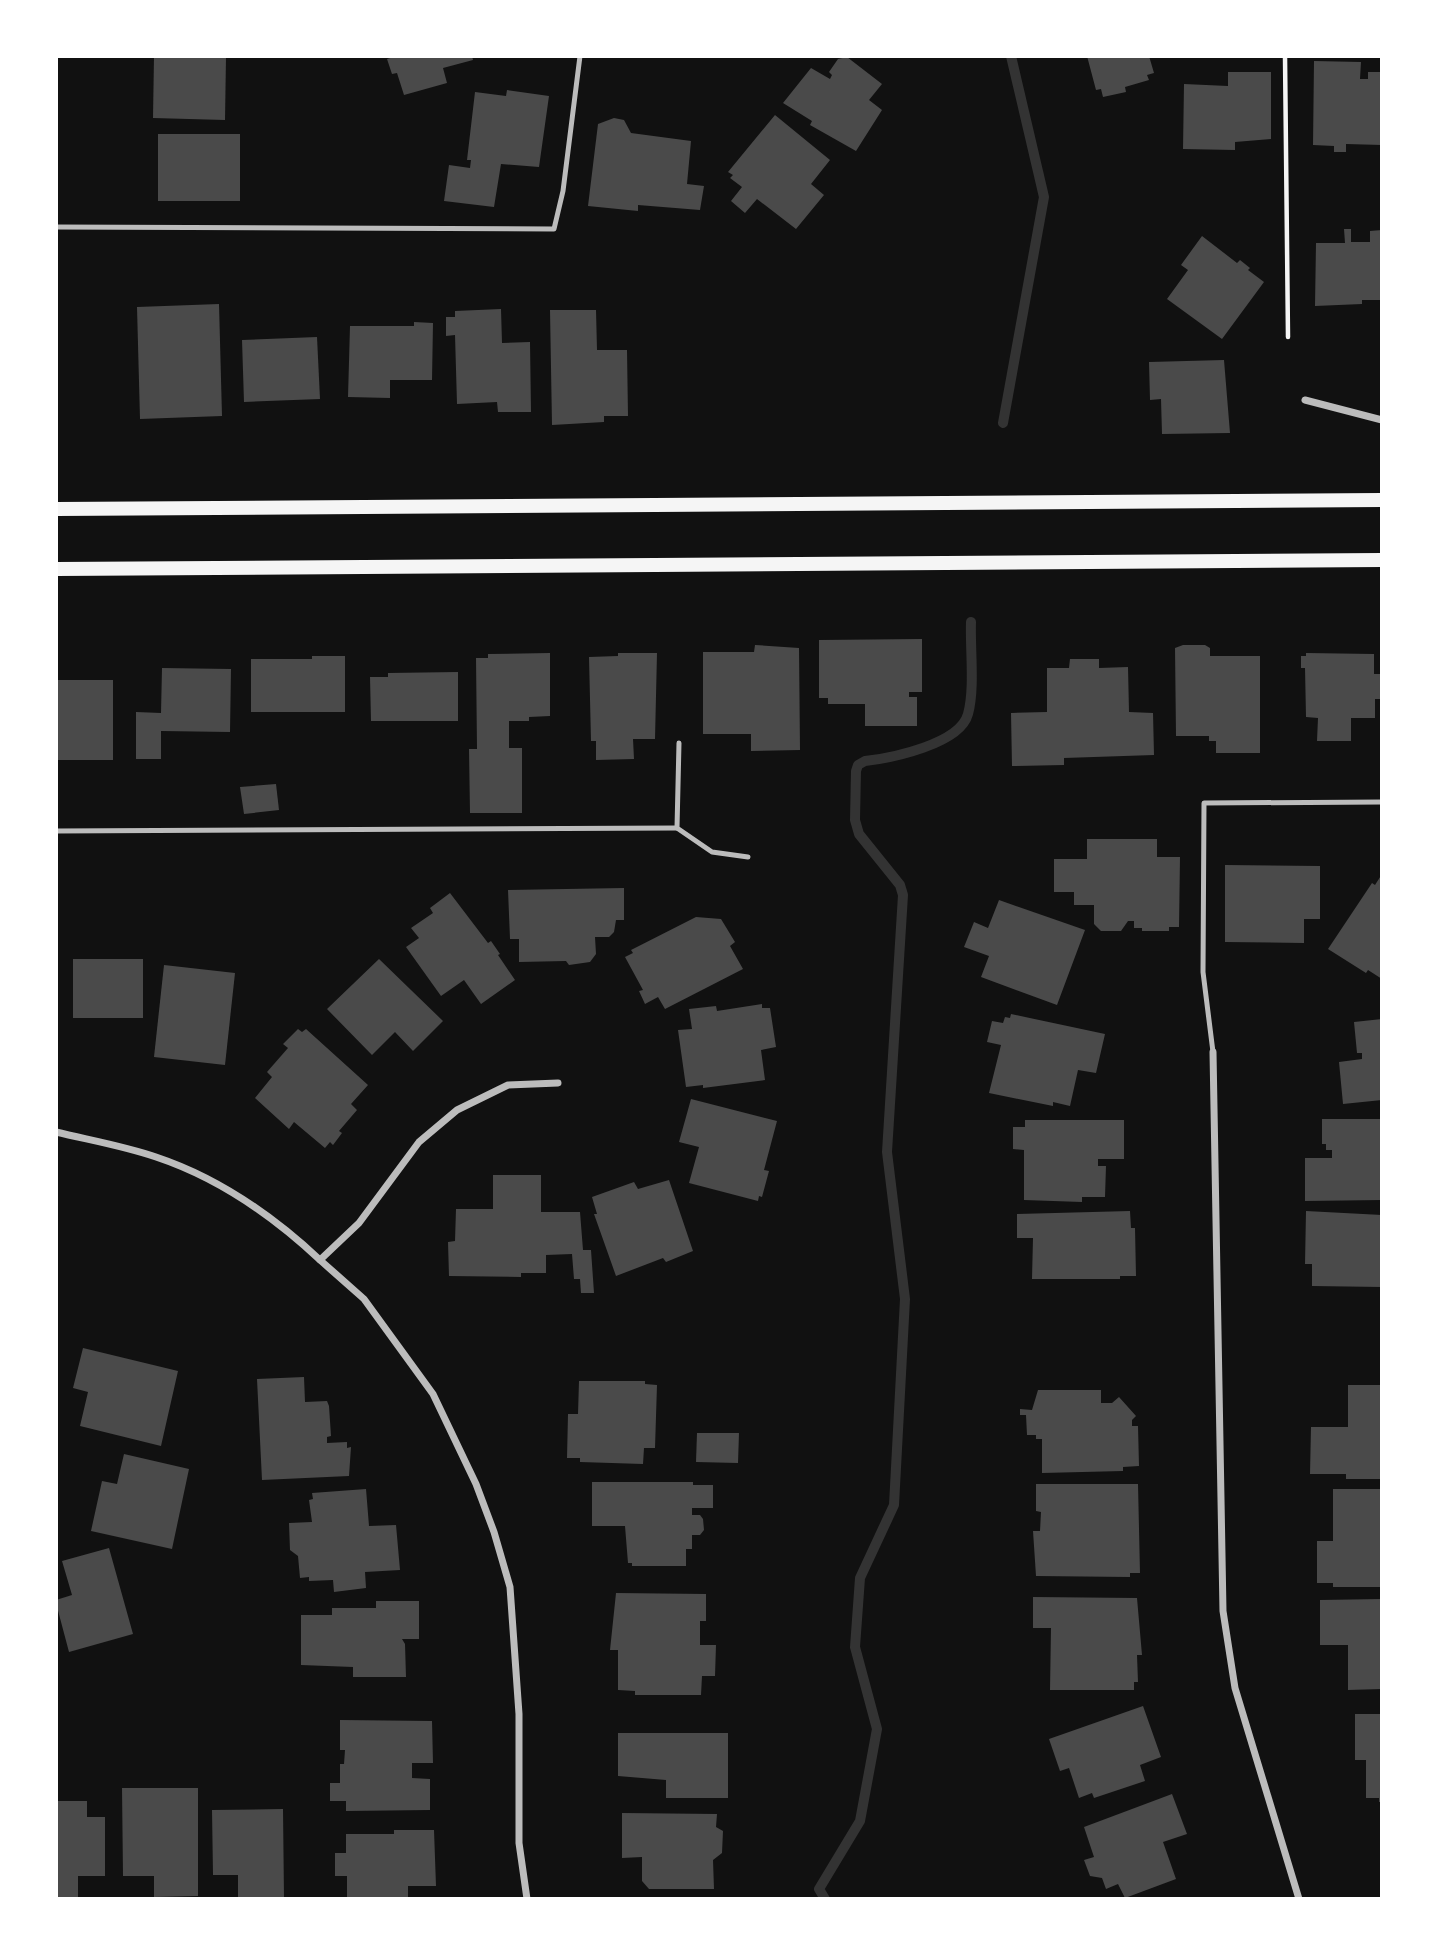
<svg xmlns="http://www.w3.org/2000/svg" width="1438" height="1955" font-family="Manrope,sans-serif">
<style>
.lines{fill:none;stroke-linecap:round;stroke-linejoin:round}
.stream{stroke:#333;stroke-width:10}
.building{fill:#4a4a4a}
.path{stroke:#f5f5f5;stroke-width:4.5}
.service{stroke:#bcbcbc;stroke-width:5}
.minor{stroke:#bcbcbc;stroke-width:7}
.secondary{stroke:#f5f5f5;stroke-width:14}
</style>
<rect width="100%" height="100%" fill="#111"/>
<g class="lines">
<!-- stream -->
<g class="stream">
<path d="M1003 423 1044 197 1011 56"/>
<path d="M825 1899 819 1889 860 1821 877 1729 855 1647 860 1578 894 1505 905 1299 887 1152 903 895 900 885 859 834 855 820 856 771 858 765 865 761C892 758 960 744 968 714 975 689 970 649 971 622"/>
</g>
</g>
<!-- building -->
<g class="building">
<path d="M154 56H226L225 120 153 118Z"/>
<path d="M397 56H472L473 60 443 68 447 83 404 95 397 73 392 74 387 59Z"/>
<path d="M1087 56H1149L1154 73 1147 75 1149 80 1125 87 1126 92 1103 97 1101 89 1096 90Z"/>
<path d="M847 57 882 84 869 100 882 110 856 151 810 125 812 121 783 103 811 68 830 79 832 75 829 72 838 59Z"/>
<path d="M1314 61 1361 62 1360 79H1368V72H1382V145L1346 144V152H1334V146L1313 145Z"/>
<path d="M1228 72H1271V139L1235 142V150L1183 149 1184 84 1228 86Z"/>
<path d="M507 90 549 96 539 167 501 164 494 207 444 201 449 165 470 168 471 160H467L475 92 506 96Z"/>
<path d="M775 115 830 160 811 184 824 195 796 229 757 199 745 213 731 201 742 187 730 178 733 175 728 172Z"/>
<path d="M614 118 624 120 631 133 691 141 687 184 704 186 700 210 638 205V211L588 206 598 124Z"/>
<rect x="158" y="134" width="82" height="67"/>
<path d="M1344 229H1351V242H1370V231L1382 230V300H1362V304L1315 306 1316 243H1345Z"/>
<path d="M1202 236 1237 263 1240 260 1250 268 1248 270 1264 282 1222 339 1167 299 1188 270 1181 265Z"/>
<path d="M219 304 222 416 140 419 137 307Z"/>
<path d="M501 309 502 343 530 342 531 412H498L497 402 457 404 455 335 446 336V317H455V311Z"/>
<path d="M550 310H596L597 350H627L628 416H604V422L552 425Z"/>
<path d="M414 322 433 323 432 380H390V398L348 397 350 326H414Z"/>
<path d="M317 337 320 399 244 402 242 340Z"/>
<path d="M1224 360 1230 433 1162 434 1161 399 1150 400 1149 362Z"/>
<path d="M922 639V692H909V697H917V726H865V704H828V698H819V640Z"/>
<path d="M755 645 799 648 800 750 751 751V734H703V652H754Z"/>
<path d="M1183 645H1205L1210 648V656H1260V753H1216V741H1209V736H1176L1175 648Z"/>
<path d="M550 653V716L529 717V721H509V748H522V813H470L469 749H477L476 658H488V654Z"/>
<path d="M618 653H657L655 739H633L634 759 596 760V741H591L589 657 618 656Z"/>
<path d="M1306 653 1374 654V674H1382V699H1375V718H1351V741H1317L1318 718 1306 717 1305 668H1301V656H1306Z"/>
<path d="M312 656H345V712H251V659H312Z"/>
<path d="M1070 659H1099V668L1128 667 1129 712 1153 713 1154 755 1064 758V765L1012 766 1011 713 1047 712V668H1069Z"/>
<path d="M162 668 231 669 230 732 161 731V759H136V712L161 713Z"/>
<path d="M458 672V721H371L370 677H388V673Z"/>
<rect x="56" y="680" width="57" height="80"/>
<path d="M276 784 279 810 244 814 240 787Z"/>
<path d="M1087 839H1157V857H1180L1179 927H1169V931H1142V928H1134V921H1128L1121 931H1101L1094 924V905H1074V892H1054V859H1087Z"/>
<path d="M1225 865 1320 866V919H1304V943L1225 942Z"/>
<path d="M1382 874V979L1368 970 1366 973 1328 949 1372 883 1375 885Z"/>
<path d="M624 888V920H616L614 932 609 937H595L596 954 590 962 569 965 566 961 519 962V939H510L508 890Z"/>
<path d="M450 893 488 943 491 941 500 954 498 955 515 980 481 1004 464 980 441 996 406 947 419 938 411 928 433 913 430 908Z"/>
<path d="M999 900 1085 930 1057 1005 981 977 989 956 964 947 974 922 988 928Z"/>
<path d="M696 917 721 919 735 942 730 946 743 969 665 1009 658 997 645 1004 639 991 643 990 625 957 633 953 631 950Z"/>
<rect x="73" y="959" width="70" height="59"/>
<path d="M379 959 443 1021 413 1051 395 1032 372 1055 327 1009Z"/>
<path d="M164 965 235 973 225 1065 154 1057Z"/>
<path d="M762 1004V1008H770L776 1047 761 1050 765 1080 703 1088V1085L686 1087 678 1030 692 1029 689 1009 716 1006 717 1011Z"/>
<path d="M1011 1014 1105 1034 1096 1073 1078 1070 1070 1106 1053 1102V1106L989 1093 1001 1045 987 1042 992 1021 1003 1023 1005 1017 1010 1018Z"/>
<path d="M1382 1019V1100L1343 1104 1339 1062 1362 1059V1053H1357L1354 1022Z"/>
<path d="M298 1029 302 1032 306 1029 368 1085 351 1104 357 1110 339 1131 342 1133 333 1145 330 1142 325 1148 294 1122 289 1129 255 1098 272 1077 267 1072 288 1048 283 1044Z"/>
<path d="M691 1099 777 1121 764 1170 769 1171 762 1197 759 1196 758 1201 689 1183 699 1147 679 1142Z"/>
<path d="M1322 1119H1382V1200L1305 1201V1158H1332V1150H1326V1144H1322Z"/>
<path d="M1025 1120H1124V1159H1098V1166H1106L1105 1197H1082V1202L1024 1200V1150L1013 1149V1127H1025Z"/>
<path d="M493 1175H541V1212H580L583 1250H591L594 1293H581L580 1279H574L572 1254 546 1255V1273H521V1277L449 1276 448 1242 455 1241 456 1209H493Z"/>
<path d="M669 1180 693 1251 666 1262 663 1258 616 1276 594 1214H597L592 1197 634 1182 638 1189Z"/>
<path d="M1130 1211 1131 1228H1135L1136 1276H1120V1279H1032L1033 1238H1017V1214Z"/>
<path d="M1306 1211 1382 1215V1287L1312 1286V1264H1305Z"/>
<path d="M83 1348 178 1371 161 1446 80 1426 88 1392 73 1388Z"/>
<path d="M304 1377 305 1402 327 1401 329 1406 331 1436 327 1437V1443L347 1442V1448L351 1447 349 1476 262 1480 257 1379Z"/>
<path d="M579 1381H645V1384L657 1385 655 1448H644L643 1464 580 1462V1458H567L568 1414H578Z"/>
<path d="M1348 1385H1382V1479H1346V1474H1310L1311 1427H1348Z"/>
<path d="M1038 1390H1101V1403H1112L1119 1397 1136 1416 1132 1420V1426H1138L1139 1466 1123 1467V1471L1042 1473V1439H1036V1435H1027L1026 1415H1020V1409L1032 1410Z"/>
<path d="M697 1433H739L738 1463 696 1462Z"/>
<path d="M124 1454 189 1469 172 1549 91 1531 102 1481 117 1484Z"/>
<path d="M592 1482H693V1485H713V1508H692V1515H700L703 1519 704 1530 700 1535H692V1549H686V1566H632V1563H628L625 1526H592Z"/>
<path d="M1036 1484H1138L1140 1573H1130V1577L1036 1576 1033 1531H1040L1041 1512 1036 1511Z"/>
<path d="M366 1489 369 1526 396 1525 400 1570 365 1572 366 1588 334 1592 333 1580 309 1581V1577L300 1578 298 1556 290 1550 289 1523 312 1522 309 1500 313 1499 312 1493Z"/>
<path d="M1333 1489H1382V1587H1333V1583H1317V1541H1333Z"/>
<path d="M109 1548 133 1634 69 1652 56 1603V1600L72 1595 62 1561Z"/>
<path d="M616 1593 706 1594V1621H700V1645H716L715 1676H702L701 1695H635V1691L618 1690V1650H610Z"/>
<path d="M1033 1597 1137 1598 1142 1655H1137L1138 1682H1134V1690H1050L1051 1628H1033Z"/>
<path d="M1382 1599V1689L1348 1690V1645H1320V1600Z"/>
<path d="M376 1601H419V1639H402L405 1644 406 1677H353V1667L301 1665V1615H332V1608H376Z"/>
<path d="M1143 1706 1161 1757 1140 1765 1145 1781 1094 1798 1092 1793 1079 1798 1069 1768 1060 1771 1049 1739Z"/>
<path d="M1355 1714H1382V1802H1379V1798H1366V1760H1355Z"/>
<path d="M340 1720 432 1721 433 1763H412V1778L430 1779V1810L346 1811V1801H330V1783H340V1764H344L345 1750H340Z"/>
<path d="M618 1733H728V1798H666V1780L618 1776Z"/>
<path d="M122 1788H198V1896L154 1897V1876H123Z"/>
<path d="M1172 1794 1187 1834 1163 1842 1176 1879 1125 1898 1118 1884 1106 1889 1102 1878 1090 1876 1084 1860 1094 1857 1084 1827Z"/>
<path d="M56 1801H87V1817H105V1876H78V1897H56Z"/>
<path d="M283 1809 284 1898 238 1899V1875H213L212 1810Z"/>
<path d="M622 1813 717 1814 716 1827 723 1831 722 1853 713 1860 714 1889H649L642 1881V1857L622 1858Z"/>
<path d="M394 1830H434L436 1886H408V1899H347V1876H335V1853H346V1834H394Z"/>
</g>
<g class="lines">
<!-- path -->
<path class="path" d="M1285 56 1288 337"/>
<!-- service -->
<g class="service">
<path d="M56 227 554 229 563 191 580 56"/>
<path d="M679 743 677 828 712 852 748 857"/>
<path d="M56 831 677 828"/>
<path d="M1213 1052 1203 972 1204 803 1382 802"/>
</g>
<!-- minor -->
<g class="minor">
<path d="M1305 400 1382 420"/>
<path d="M1213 1052 1223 1611 1235 1688 1299 1899"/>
<path d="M56 1132C89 1140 124 1146 156 1157 219 1178 272 1215 320 1260"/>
<path d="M527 1899 519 1843V1714L510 1587 494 1532 476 1484 433 1394 364 1299 320 1260 359 1223 419 1142 457 1110 508 1085 558 1083"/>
</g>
<!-- secondary -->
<g class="secondary">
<path d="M56 509 1382 500"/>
<path d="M56 569 1382 560"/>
</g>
</g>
<!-- border -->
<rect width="1438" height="1955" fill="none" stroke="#ffffff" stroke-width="116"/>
</svg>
